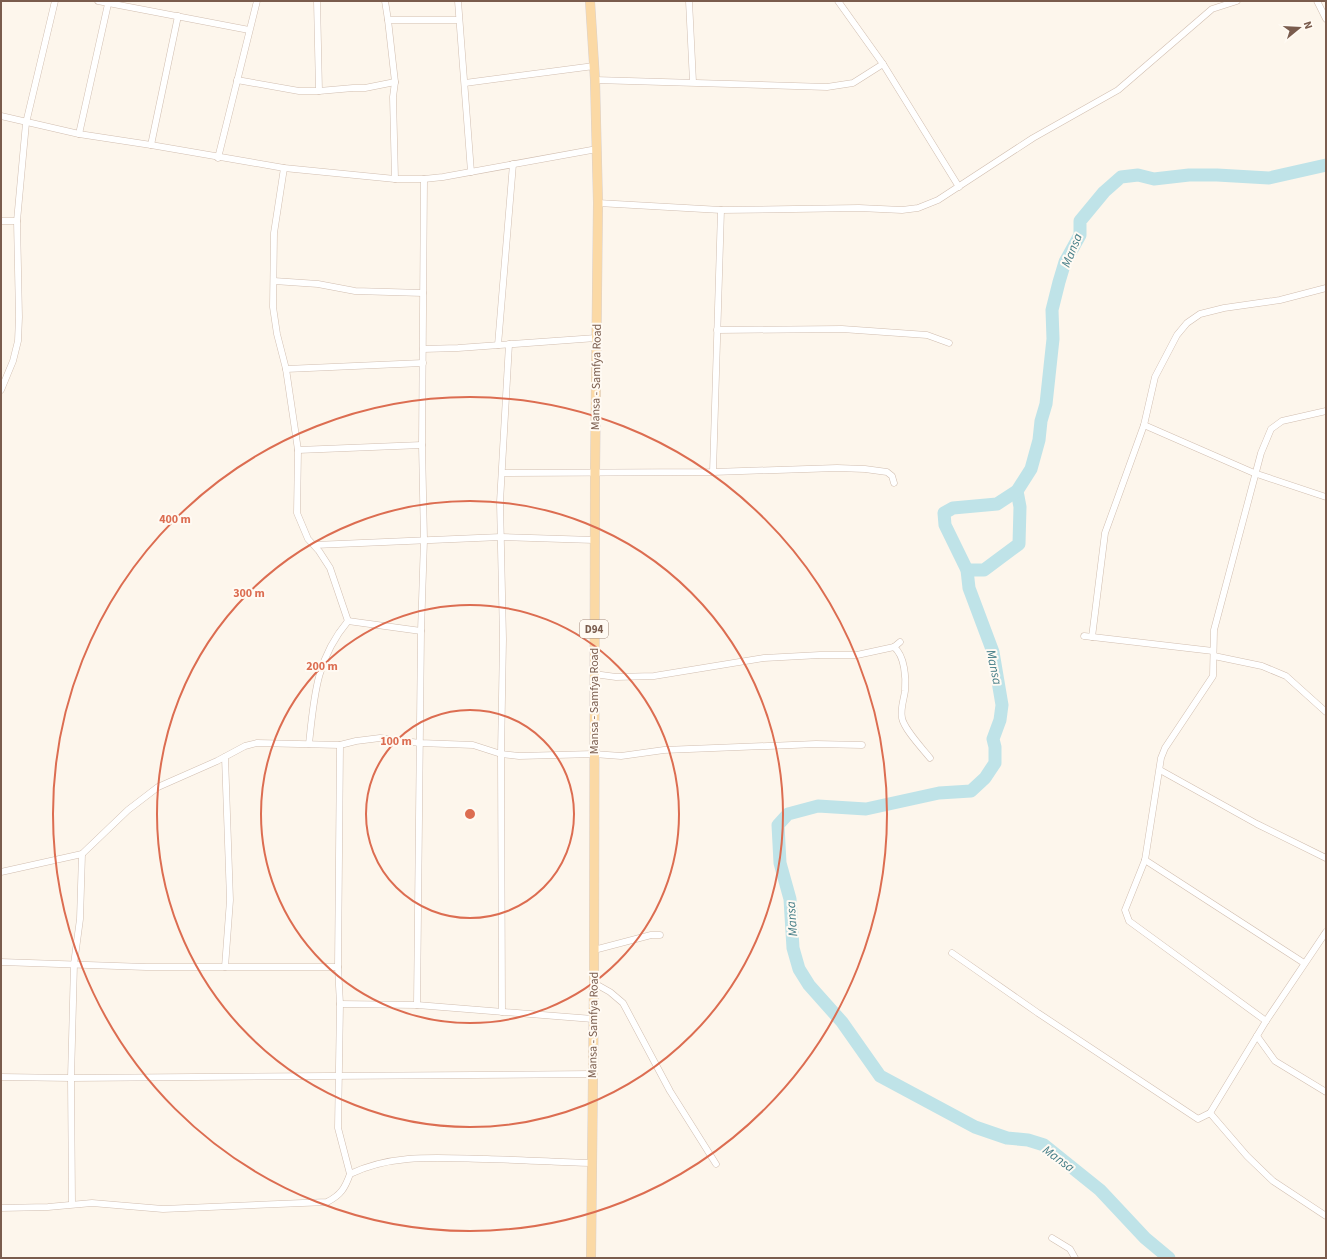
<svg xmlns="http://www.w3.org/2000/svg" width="1327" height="1259" font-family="'Source Sans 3',sans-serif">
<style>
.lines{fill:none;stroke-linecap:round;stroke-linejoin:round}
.river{stroke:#bfe3e8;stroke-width:13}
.street-casing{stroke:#d1beb0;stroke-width:7}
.primary-casing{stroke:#dad1cd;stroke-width:10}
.street{stroke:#fff;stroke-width:6}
.primary{stroke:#fbd9a5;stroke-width:9}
.ring{fill:none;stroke:#dc6d51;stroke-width:2}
.labels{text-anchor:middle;stroke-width:4;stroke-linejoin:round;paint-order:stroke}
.shield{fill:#fffaf3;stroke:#a28b7f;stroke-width:1}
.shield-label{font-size:11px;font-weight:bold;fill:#7a5c4d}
.street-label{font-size:12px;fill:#7a5c4d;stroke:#fffaf3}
.water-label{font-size:13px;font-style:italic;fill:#437c86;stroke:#fffaf3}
.centre{fill:#dc6d51;stroke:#fffaf3;stroke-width:2}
.ring-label{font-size:12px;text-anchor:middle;font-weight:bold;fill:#dc6d51;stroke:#fffaf3;stroke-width:4;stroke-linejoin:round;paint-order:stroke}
</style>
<rect width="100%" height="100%" fill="#fdf6ec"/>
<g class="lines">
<!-- river -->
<g class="river">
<path d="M967 570H984L1019 544 1020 507 1017 491"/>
<path d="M1169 1258 1145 1238 1100 1190 1044 1145 1028 1140 1007 1138 975 1127 880 1076 842 1022 809 985 799 969 793 948 790 899 780 863 778 825 788 814 818 806 866 809 939 793 971 791 985 778 995 763V747L993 739 1000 720 1002 705 993 652 969 588 967 570 945 525 944 513 953 508 997 504 1017 491 1031 469 1039 440 1041 421 1046 404 1053 339 1052 310 1059 282 1065 262 1080 235V221L1104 192 1121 177 1138 175 1154 179 1189 175H1217L1269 178 1326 165"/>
</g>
<defs>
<g id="street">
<path d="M98 1 249 30"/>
<path d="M317 1 319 91"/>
<path d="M385 1 388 20H459"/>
<path d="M458 1 471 172"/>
<path d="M689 1 693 82"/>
<path d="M838 1 883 64 959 187"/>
<path d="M1317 1 1326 19"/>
<path d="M388 20 395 82 393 97 395 179"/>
<path d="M237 80 299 91H319L353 88H365L395 82"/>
<path d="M595 80 827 87 853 83 883 64"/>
<path d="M465 83 594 66"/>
<path d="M1 116 79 134 151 145 284 168 395 179H424L443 177 597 149"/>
<path d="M79 134 108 4"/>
<path d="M151 145 178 16"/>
<path d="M218 158 257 1"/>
<path d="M284 168 274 233 273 307 277 334 286 369 298 450 297 513 308 539 319 551 330 568 348 621"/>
<path d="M598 203 721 210 859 208 902 210 918 208 938 200 1033 138 1118 90 1212 9 1237 1"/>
<path d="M1 221H17"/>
<path d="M274 281 318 284 355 291 423 293"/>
<path d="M717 330 842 329 927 335 949 343"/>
<path d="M498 345 513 164"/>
<path d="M423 349 458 348 596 338"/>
<path d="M286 369 423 363"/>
<path d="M1 390 13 361 18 341 19 317 17 221 26 123 55 1"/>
<path d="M1144 425 1254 473 1326 497"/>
<path d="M298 450 422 445"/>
<path d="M713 472 721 210"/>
<path d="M503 473 713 472 837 468 865 469 887 472 892 476 894 483"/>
<path d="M315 545 501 537 594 540"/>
<path d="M348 621 421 631"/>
<path d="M1084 636 1213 651"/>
<path d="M1092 637 1105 533 1144 425 1155 377 1177 335 1187 323 1200 314 1224 308 1280 300 1326 288"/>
<path d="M894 647C905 656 906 678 905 691 904 699 900 709 902 718 904 729 922 748 930 758"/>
<path d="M1214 656 1262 666 1286 676 1326 712"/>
<path d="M594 674 616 677 654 676 764 658 820 655H857L894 647 900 642"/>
<path d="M309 744C314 697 316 659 348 621"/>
<path d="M225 757 230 900 225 967"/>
<path d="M1160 770 1257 824 1326 858"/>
<path d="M1145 860 1304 963"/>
<path d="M1 872 82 854 128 810 158 787 217 761 245 746 257 743 340 745 356 741 380 738 420 743 473 745 501 754 519 756 594 754 621 756 664 750 816 744 862 745"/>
<path d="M594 950 651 935H660"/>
<path d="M952 953 1038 1013 1198 1119 1210 1113 1266 1021 1326 932"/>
<path d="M1 962 146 967H338L340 1004 338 1128 350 1174C393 1153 440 1158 487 1159 522 1160 556 1162 591 1163"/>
<path d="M338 967 340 745"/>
<path d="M594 983 610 992 623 1003 670 1091 716 1164"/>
<path d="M340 1004 417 1005 593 1019"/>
<path d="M417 1005 421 631 424 540 422 445 424 179"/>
<path d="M502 1012 501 754 503 639 500 502 509 344"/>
<path d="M1266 1021 1129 921 1125 910 1145 860 1161 758 1165 748 1213 676 1214 630 1261 453 1271 429 1282 421 1326 411"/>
<path d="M1257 1036 1275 1061 1326 1092"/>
<path d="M1 1077 71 1078 593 1074"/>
<path d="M1210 1113 1247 1156 1273 1181 1326 1216"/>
<path d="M72 1204 71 1078 74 964 80 919 82 854"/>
<path d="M1 1208 48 1207 92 1203 163 1209 327 1202C341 1195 345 1188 350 1174"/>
<path d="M1052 1238 1070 1249 1075 1258"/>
</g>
<path id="primary" d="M590 1 595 80 598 203 595 473 594 983 591 1258"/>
</defs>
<!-- street casing -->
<use href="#street" class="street-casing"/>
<!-- primary casing -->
<use href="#primary" class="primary-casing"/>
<!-- street -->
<use href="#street" class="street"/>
<!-- primary -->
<use href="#primary" class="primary"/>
</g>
<!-- distance rings -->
<g class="ring">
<circle cx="470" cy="814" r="104"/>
<circle cx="470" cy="814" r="209"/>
<circle cx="470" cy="814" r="313"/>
<circle cx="470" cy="814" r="417"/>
</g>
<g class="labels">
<!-- shield labels -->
<rect class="shield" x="580" y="620" width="28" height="18" rx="3"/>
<g class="shield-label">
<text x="594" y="633">D94</text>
</g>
<!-- street labels -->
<g class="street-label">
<text transform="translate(596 377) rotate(-89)" y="4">Mansa - Samfya Road</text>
<text transform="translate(594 701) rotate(-90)" y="4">Mansa - Samfya Road</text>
<text transform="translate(593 1025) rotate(-89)" y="4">Mansa - Samfya Road</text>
</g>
<!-- water labels -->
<g class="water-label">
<text transform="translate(1071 250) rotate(-68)" y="5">Mansa</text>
<text transform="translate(995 667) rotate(78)" y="5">Mansa</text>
<text transform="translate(791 919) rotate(-94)" y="5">Mansa</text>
<text transform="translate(1059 1158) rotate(36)" y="5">Mansa</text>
</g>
</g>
<circle cx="470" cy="814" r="6" class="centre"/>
<g class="ring-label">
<text x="175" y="523">400 m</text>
<text x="249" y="597">300 m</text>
<text x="322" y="670">200 m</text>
<text x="396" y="745">100 m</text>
</g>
<!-- border -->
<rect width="1327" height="1259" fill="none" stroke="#7a5c4d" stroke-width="4"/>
<!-- north arrow -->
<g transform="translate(1299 28) rotate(72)" stroke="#fffaf3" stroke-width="3" paint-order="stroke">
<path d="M0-3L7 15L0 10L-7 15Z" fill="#7a5c4d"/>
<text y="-6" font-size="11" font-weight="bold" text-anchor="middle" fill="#7a5c4d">N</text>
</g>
</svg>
